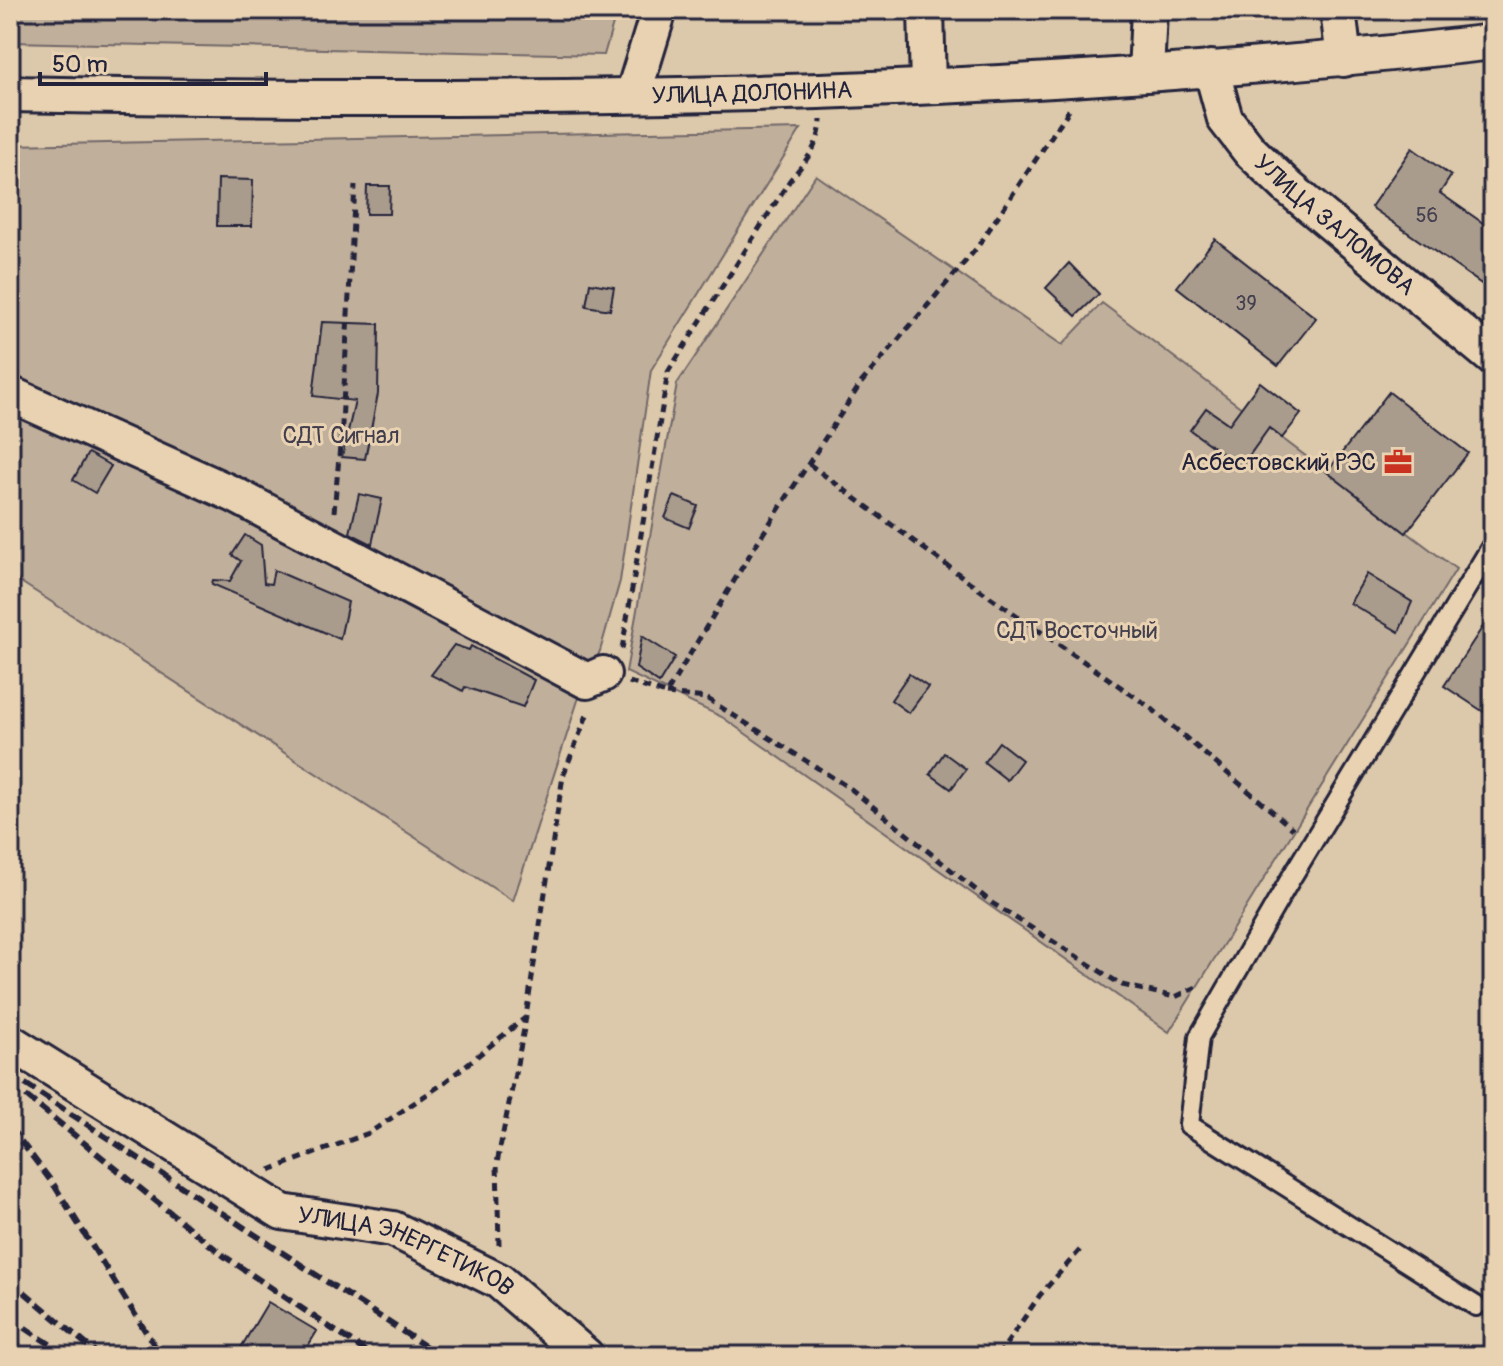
<svg xmlns="http://www.w3.org/2000/svg" width="1503" height="1366" font-family="Pangolin,sans-serif">
<style>
.green{fill:#c0af9a;stroke:#71686a;stroke-width:2}
.building{fill:#aa9c8c;stroke:#22223b;stroke-width:2}
.lines{fill:none;stroke-linecap:round;stroke-linejoin:round}
.service-casing{stroke:#22223b;stroke-width:24}
.minor-casing{stroke:#22223b;stroke-width:40}
.path{stroke:#22223b;stroke-width:5;stroke-dasharray:8 6;stroke-linecap:butt}
.service{stroke:#e8d2b1;stroke-width:18}
.minor{stroke:#e8d2b1;stroke-width:34}
.rail{stroke:#22223b;stroke-width:6;stroke-dasharray:12 6;stroke-linecap:butt}
.labels{text-anchor:middle;stroke-width:6;stroke-linejoin:round;paint-order:stroke}
.number-label{font-size:20px;fill:#44404f}
.street-label{font-size:24px;fill:#22223b;stroke:#e8d2b1}
.park-label{font-size:24px;fill:#423e4e;stroke:#e8d2b1}
.poi-label{font-size:24px;fill:#22223b;stroke:#e8d2b1;text-anchor:end}
</style>
<rect width="100%" height="100%" fill="#dcc8aa"/>
<filter id="ink" filterUnits="userSpaceOnUse"><feTurbulence type="fractalNoise" baseFrequency=".0125" numOctaves="2"/><feDisplacementMap in="SourceGraphic" scale="16" xChannelSelector="R" yChannelSelector="G"/><feConvolveMatrix kernelMatrix="1 2 1 2 8 2 1 2 1" color-interpolation-filters="sRGB"/></filter>
<g filter="url(#ink)">
<!-- green -->
<g class="green">
<path d="M10 10H617L604 55 10 42Z"/>
<path d="M801 129 651 370 620 581 600 651 580 694 513 901 10 575V145Z"/>
<path d="M816 175 1062 345 1102 303 1456 569 1169 1032 722 717 626 672 677 384Z"/>
</g>
<!-- building -->
<g class="building">
<path d="M1412 148 1451 176 1440 193 1493 230V292L1371 207Z"/>
<path d="M218 179 253 180 252 226H217Z"/>
<path d="M367 186H390L389 214H366Z"/>
<path d="M1215 239 1316 318 1278 366 1177 287Z"/>
<path d="M1069 263 1099 294 1076 316 1046 288Z"/>
<path d="M590 283 614 287 610 310 586 306Z"/>
<path d="M322 322 379 324 378 394 365 459 342 457 355 401 313 396Z"/>
<path d="M1260 382 1301 414 1282 438 1269 428 1241 467 1190 430 1206 408 1229 424Z"/>
<path d="M1389 392 1468 453 1406 533 1327 472Z"/>
<path d="M88 453 111 466 95 493 73 480Z"/>
<path d="M359 494 382 499 372 544 350 533Z"/>
<path d="M674 496 698 506 689 528 665 518Z"/>
<path d="M245 535 261 545 264 583 271 584 274 570 348 602 340 639 212 584 213 580 230 581 241 561 232 555Z"/>
<path d="M1367 574 1412 602 1399 632 1350 603Z"/>
<path d="M1493 611V718L1444 686Z"/>
<path d="M642 636 675 657 659 683 636 668Z"/>
<path d="M454 645 469 650 471 646 534 680 523 707 465 687 463 691 431 675Z"/>
<path d="M909 674 928 687 909 713 891 700Z"/>
<path d="M999 742 1022 760 1007 780 984 762Z"/>
<path d="M944 753 966 769 951 789 930 774Z"/>
<path d="M268 1302 317 1331 302 1356H236Z"/>
</g>
<g class="lines">
<defs>
<path id="service" d="M1476 1306 1189 1125 1199 1037 1291 878 1493 544"/>
<g id="minor">
<path d="M926 10 928 86"/>
<path d="M1338 10 1344 59"/>
<path id="s1" d="M1211 68 1225 119 1249 150 1289 188 1493 358"/>
<path d="M1146 74 1149 10"/>
<path id="s2" d="M10 94C504 104 1002 99 1493 42"/>
<path d="M633 95 659 10"/>
<path d="M10 394 235 495 587 681 603 674"/>
<path id="s3" d="M10 1042 282 1212 393 1229 499 1281 586 1356"/>
</g>
</defs>
<!-- service casing -->
<use href="#service" class="service-casing"/>
<!-- minor casing -->
<use href="#minor" class="minor-casing"/>
<!-- path -->
<g class="path">
<path d="M809 464 983 592 1151 708 1293 829"/>
<path d="M334 512 342 424 355 185"/>
<path d="M622 649 668 372 790 180C806 161 820 145 821 120"/>
<path d="M629 682 666 694 755 546 861 383 976 249 1069 110"/>
<path d="M666 694 706 698 851 789 992 903 1122 985 1175 997 1199 986"/>
<path d="M270 1170 369 1133 441 1085 525 1018"/>
<path d="M499 1245 497 1163 524 1029 563 776 589 710"/>
<path d="M998 1356 1040 1295 1080 1250"/>
</g>
<!-- service -->
<use href="#service" class="service"/>
<!-- minor -->
<use href="#minor" class="minor"/>
<!-- rail -->
<g class="rail">
<path d="M10 1074 440 1356"/>
<path d="M26 1096 224 1256 365 1351"/>
<path d="M10 1127 54 1185 161 1356"/>
<path d="M10 1280 100 1356"/>
<path d="M10 1318 68 1356"/>
</g>
</g>
</g>
<!-- icons -->
<defs>
<symbol id="office-bare" viewBox="-9 -9 18 18"><path d="M-6-3h4V-5.5h4V-3h4V5H-6ZM-1-4.5V-3h2v-1.5ZM-6 0V1H6V0Z" fill="#c8321e" stroke="#e8d2b1" stroke-width="2.5" paint-order="stroke"/></symbol>
</defs>
<g fill-rule="evenodd">
<use href="#office-bare" x="1378" y="442" width="40" height="40"/>
</g>
<g class="labels">
<!-- number labels -->
<g class="number-label">
<text x="1427" y="222">56</text>
<text x="1246" y="310">39</text>
</g>
<!-- street labels -->
<g class="street-label">
<text dy="8" stroke="none"><textPath href="#s2" startOffset="742">УЛИЦА ДОЛОНИНА</textPath></text>
<text dy="8" stroke="none"><textPath href="#s1" startOffset="206">УЛИЦА ЗАЛОМОВА</textPath></text>
<text dy="8" stroke="none"><textPath href="#s3" startOffset="452">УЛИЦА ЭНЕРГЕТИКОВ</textPath></text>
</g>
<!-- park labels -->
<g class="park-label">
<text x="341" y="443">СДТ Сигнал</text>
<text x="1077" y="638">СДТ Восточный</text>
</g>
<!-- poi labels -->
<g class="poi-label">
<text x="1376" y="470">Асбестовский РЭС</text>
</g>
</g>
<!-- margin -->
<rect width="1503" height="1366" fill="none" stroke="#e8d2b1" stroke-width="40"/>
<rect x="20" y="20" width="1463" height="1326" fill="none" stroke="#22223b" stroke-width="3" filter="url(#ink)"/>
<!-- scale -->
<path d="M40 72v12h226v-12" fill="none" stroke="#22223b" stroke-width="4"/>
<text x="52" y="72" font-size="24" fill="#22223b" stroke="#e8d2b1" stroke-width="6" paint-order="stroke">50 m</text>
</svg>
